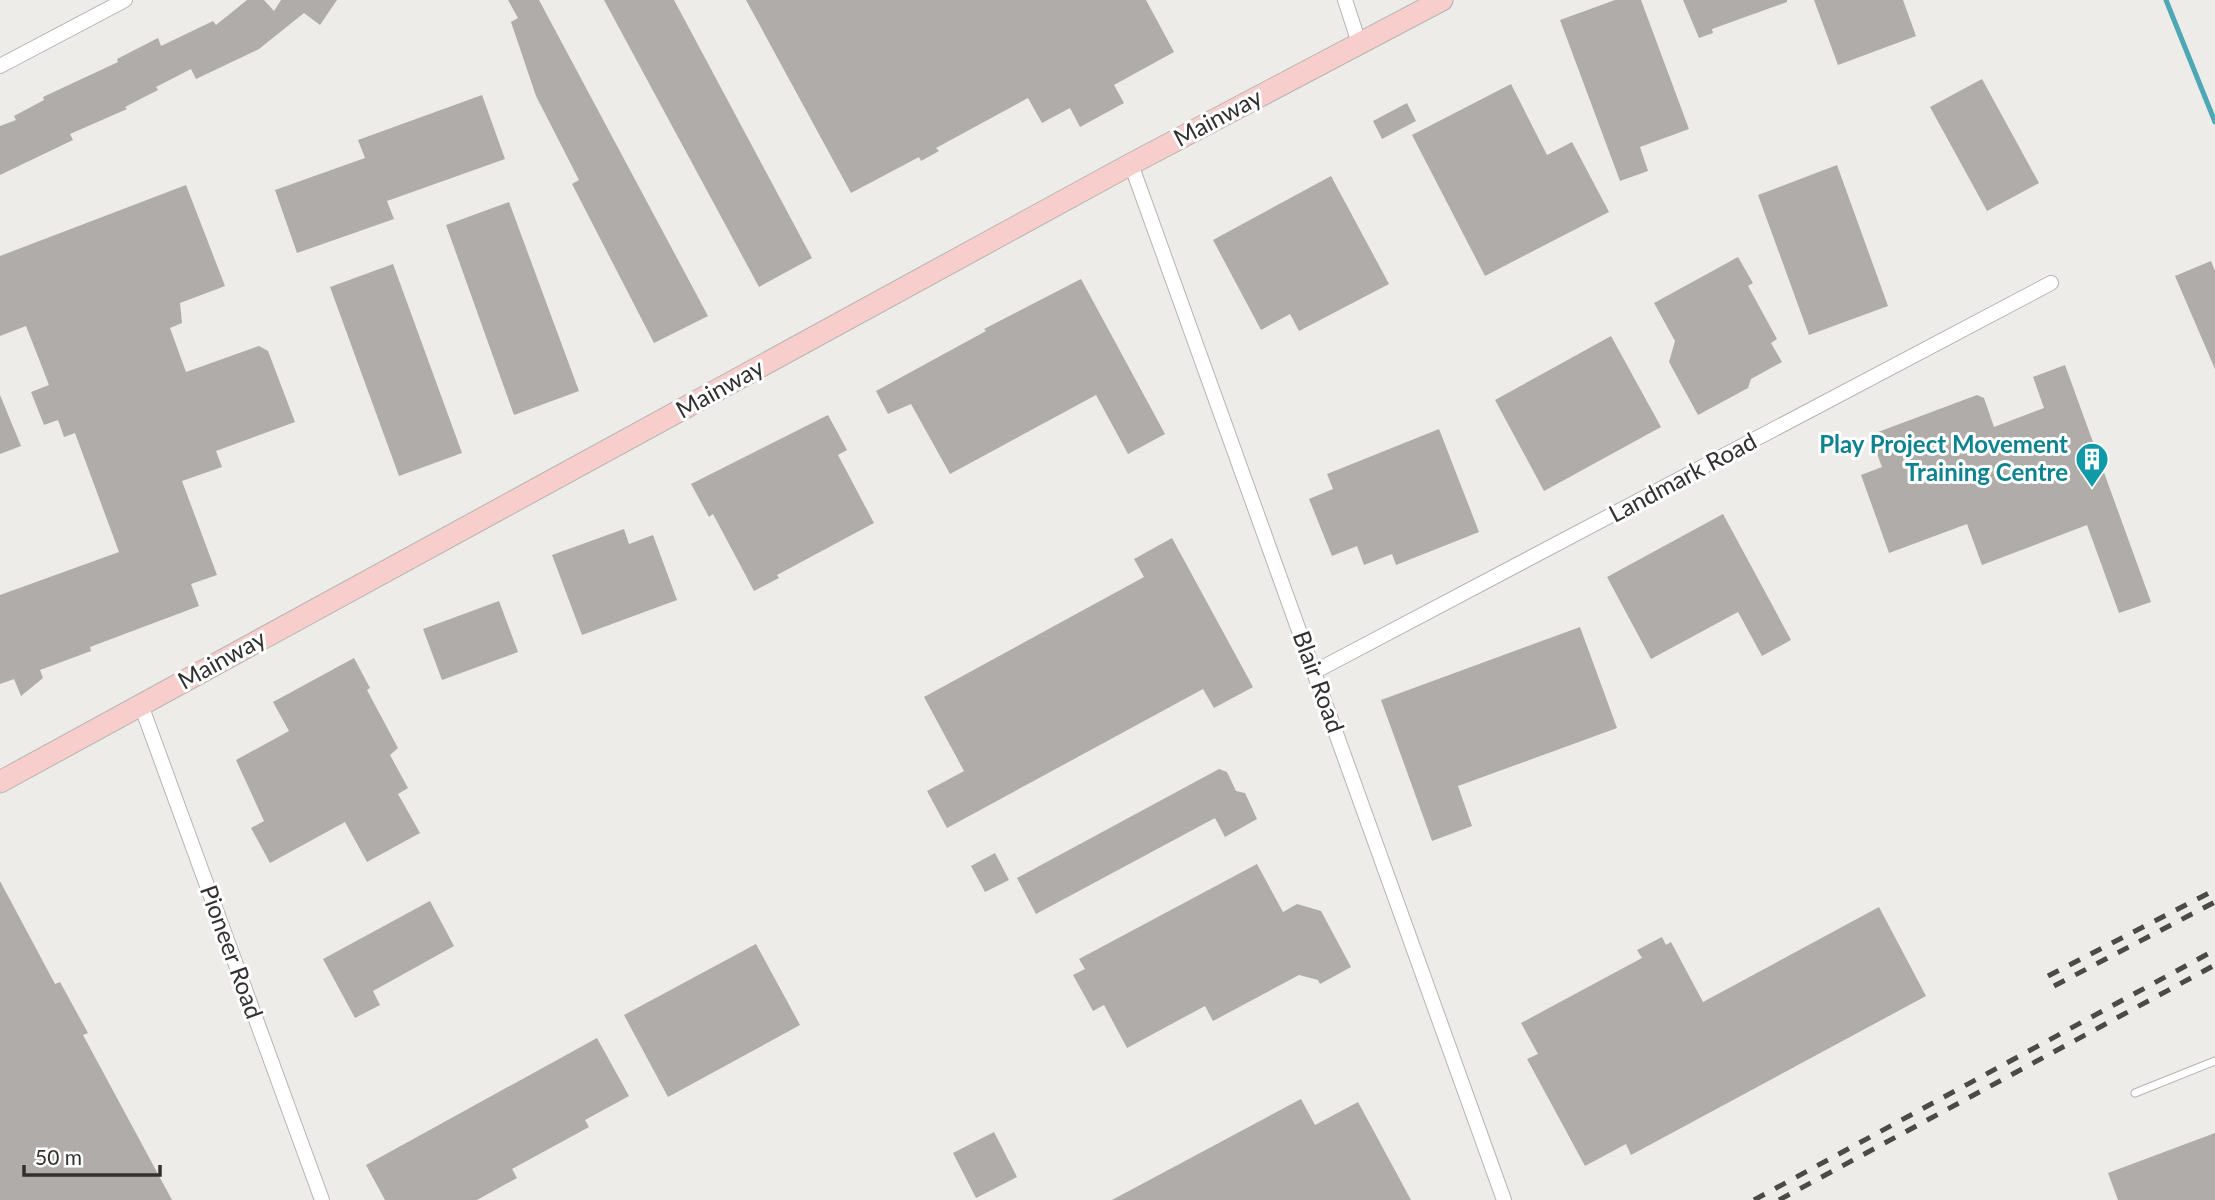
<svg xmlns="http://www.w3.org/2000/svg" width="2215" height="1200" font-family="Lato,sans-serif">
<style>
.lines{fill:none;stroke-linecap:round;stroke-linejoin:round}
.stream{stroke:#4ea7b5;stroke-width:5}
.building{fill:#b0aca9}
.lane-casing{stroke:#b6b4b1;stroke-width:9}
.street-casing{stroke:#b6b4b1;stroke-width:16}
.secondary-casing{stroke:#b6b4b1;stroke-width:23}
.lane{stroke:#fff;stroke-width:7}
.street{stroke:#fff;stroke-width:14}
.secondary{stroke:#f8cecd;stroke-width:21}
.rail{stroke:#4b4a49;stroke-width:5;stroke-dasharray:12 12;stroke-linecap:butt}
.labels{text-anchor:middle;stroke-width:6;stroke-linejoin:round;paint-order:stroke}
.street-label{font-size:24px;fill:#323130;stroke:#fff}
.culture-label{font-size:24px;font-weight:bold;fill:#0d838f;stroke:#fff;text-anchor:end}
</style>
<rect width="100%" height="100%" fill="#eeece8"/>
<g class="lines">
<!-- stream -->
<path class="stream" d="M2166 0 2215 122"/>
</g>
<!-- building -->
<g class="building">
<path d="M247 0H264L274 11 281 0H337L320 25 304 13 259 49 196 79 191 69 156 87 158 90 125 107 127 109 70 134 73 140 0 175V126L16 120 14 116 44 100 43 97 118 62 117 59 158 38 161 46 213 21 216 25Z"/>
<path d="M508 0H539L708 316 654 343 572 184 579 180 536 96 511 22 518 18Z"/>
<path d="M604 0H674L812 258 759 287Z"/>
<path d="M746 0H1146L1174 52 1114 85 1124 103 1080 127 1070 108 1042 123 1028 98 936 148 939 151 921 161 919 157 851 193Z"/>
<path d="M1615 0H1641L1689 129 1640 147 1648 171 1620 181 1560 20Z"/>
<path d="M1683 0H1787V2L1712 29 1713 33 1699 38Z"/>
<path d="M1814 0H1903L1916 36 1838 65Z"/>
<path d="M1982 79 2039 183 1987 211 1930 107Z"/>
<path d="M1511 84 1547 155 1572 142 1609 212 1485 276 1412 135Z"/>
<path d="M482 95 505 159 387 201 394 219 297 253 275 190 365 158 358 140Z"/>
<path d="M1407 103 1416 121 1382 139 1373 121Z"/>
<path d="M1837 165 1888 306 1809 335 1758 195Z"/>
<path d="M1331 176 1389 284 1299 331 1290 314 1261 330 1213 240Z"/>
<path d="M186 185 225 286 180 303 182 323 170 328 186 372 259 346 268 351 295 422 216 451 222 467 182 481 217 575 191 584 199 606 90 647 91 651 40 670 43 678 21 696 14 679 0 684V595L119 552 75 433 64 437 58 420 44 425 31 392 49 385 26 326 0 336V256Z"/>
<path d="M509 202 579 391 514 415 446 225Z"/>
<path d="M1738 257 1753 283 1748 286 1777 339 1771 343 1782 362 1751 379 1748 388 1698 415 1669 362 1675 341 1654 303Z"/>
<path d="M2211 261 2215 271V369L2175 276Z"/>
<path d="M393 264 462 453 399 476 330 287Z"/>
<path d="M1081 279 1165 434 1128 454 1096 395 950 474 911 404 888 414 876 391 986 331 984 329Z"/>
<path d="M1611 336 1661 427 1544 491 1495 400Z"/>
<path d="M2065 365 2151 602 2119 613 2087 525 1982 565 1967 524 1889 553 1861 475 1882 467 1870 435 1977 395 1984 398 1994 427 2044 408 2033 377Z"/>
<path d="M0 395 21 446 0 454Z"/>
<path d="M828 415 847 450 838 455 874 523 777 575 779 578 754 591 713 514 709 517 691 484Z"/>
<path d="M1439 429 1479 532 1396 565 1392 554 1364 565 1357 546 1332 556 1309 499 1333 489 1327 474Z"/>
<path d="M1723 514 1791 640 1762 656 1738 612 1651 659 1607 577Z"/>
<path d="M624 529 629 544 653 535 677 600 582 635 552 555Z"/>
<path d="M1172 538 1253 687 1214 708 1203 689 947 828 927 791 964 771 924 697 1144 577 1134 559Z"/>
<path d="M499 601 518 652 442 680 423 629Z"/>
<path d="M1580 627 1617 728 1458 786 1472 826 1432 841 1381 700Z"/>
<path d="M354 658 370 688 367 690 398 748 390 755 408 788 398 794 420 833 367 862 345 822 270 863 251 828 264 821 236 760 289 731 273 702Z"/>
<path d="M1219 769 1227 772 1236 791 1245 793 1257 819 1225 837 1215 818 1036 914 1017 878Z"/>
<path d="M995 853 1009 880 985 892 971 866Z"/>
<path d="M1257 864 1283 912 1297 904 1321 911 1351 967 1320 984 1318 980 1299 975 1213 1021 1205 1006 1127 1048 1104 1005 1093 1011 1073 975 1085 969 1079 959Z"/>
<path d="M0 881 55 984 60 982 88 1033 83 1035 172 1200H0Z"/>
<path d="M430 901 454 946 373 991 380 1005 355 1018 323 959Z"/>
<path d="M1879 907 1926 996 1631 1155 1626 1144 1585 1166 1527 1059 1538 1054 1521 1023 1642 958 1637 950 1662 937 1666 945 1671 942 1703 1002Z"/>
<path d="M756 944 800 1025 668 1097 624 1015Z"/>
<path d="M597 1038 629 1096 585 1120 589 1127 512 1169 517 1178 477 1200H385L366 1165Z"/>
<path d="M1301 1099 1315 1125 1358 1102 1411 1200H1112Z"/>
<path d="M994 1132 1017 1177 976 1198 953 1153Z"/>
<path d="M2215 1133V1200H2118L2108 1173Z"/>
</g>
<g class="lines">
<defs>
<path id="lane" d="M2135 1093 2215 1061"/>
<g id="street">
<path d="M1345 0 1359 43"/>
<path d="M0 66 125 0"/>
<path d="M1131 164 1504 1200"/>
<path d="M1314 672 2051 283"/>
<path d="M141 705 322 1200"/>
</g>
<path id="secondary" d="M0 782 1131 164 1442 0"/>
</defs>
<!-- lane casing -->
<use href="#lane" class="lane-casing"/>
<!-- street casing -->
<use href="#street" class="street-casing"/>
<!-- secondary casing -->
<use href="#secondary" class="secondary-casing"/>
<!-- lane -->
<use href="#lane" class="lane"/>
<!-- street -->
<use href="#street" class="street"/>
<!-- secondary -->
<use href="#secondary" class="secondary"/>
<!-- rail -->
<g class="rail">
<path d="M2048 976 2215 890"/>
<path d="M2054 986 2215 902"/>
<path d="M1754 1200 2215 950"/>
<path d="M1779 1200 2215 965"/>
</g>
</g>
<!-- icons -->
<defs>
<symbol id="building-pin" viewBox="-11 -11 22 30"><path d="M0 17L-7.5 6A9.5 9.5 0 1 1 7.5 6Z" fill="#0f9aa8" stroke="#fff"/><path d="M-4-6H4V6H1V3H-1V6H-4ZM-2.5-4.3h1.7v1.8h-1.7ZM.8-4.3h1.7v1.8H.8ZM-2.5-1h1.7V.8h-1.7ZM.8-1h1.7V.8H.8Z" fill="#fff"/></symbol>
</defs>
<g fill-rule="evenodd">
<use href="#building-pin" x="2073" y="440" width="38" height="52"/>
</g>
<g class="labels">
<!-- street labels -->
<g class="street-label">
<text transform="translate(1218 118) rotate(-28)" y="8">Mainway</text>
<text transform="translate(720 389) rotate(-29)" y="8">Mainway</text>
<text transform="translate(1683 478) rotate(-28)" y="8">Landmark Road</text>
<text transform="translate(222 660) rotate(-29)" y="8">Mainway</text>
<text transform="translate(1318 682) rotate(70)" y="8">Blair Road</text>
<text transform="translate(231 952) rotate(70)" y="8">Pioneer Road</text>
</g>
<!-- culture labels -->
<g class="culture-label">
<text x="2068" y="453">Play Project Movement<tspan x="2068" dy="28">Training Centre</tspan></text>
</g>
</g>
<!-- scale -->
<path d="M24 1165v10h136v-10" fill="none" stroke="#323130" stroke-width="3.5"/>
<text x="35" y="1165" font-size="21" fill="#323130" stroke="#ffffff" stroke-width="5" paint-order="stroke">50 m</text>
</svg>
